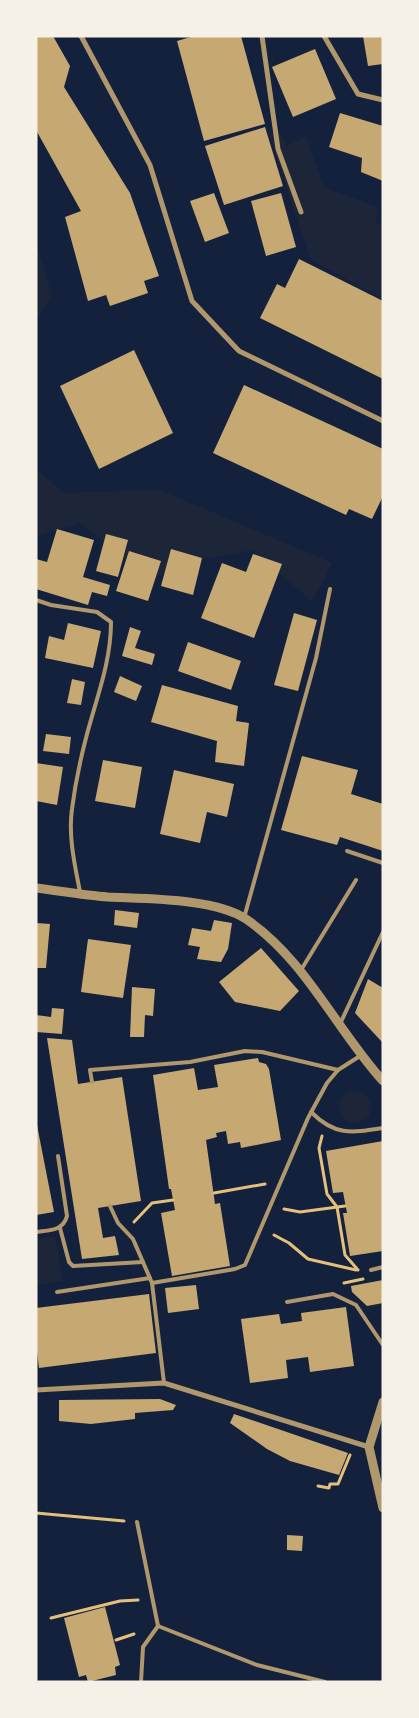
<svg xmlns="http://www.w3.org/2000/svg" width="419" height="1718" font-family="'DejaVu Sans',sans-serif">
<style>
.green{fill:#1d2539}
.building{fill:#c6a872}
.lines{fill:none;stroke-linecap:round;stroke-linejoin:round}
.path{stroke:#e5c07b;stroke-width:3}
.service{stroke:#b1986c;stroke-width:4}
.minor{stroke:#b1986c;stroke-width:5}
.tertiary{stroke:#b1986c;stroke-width:9}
</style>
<rect width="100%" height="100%" fill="#14213d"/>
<!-- green -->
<g class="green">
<path d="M281 133 286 146 306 136 324 187 378 207 376 222 383 227V299L311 260 269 134Z"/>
<path d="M36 241 52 296 36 320Z"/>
<path d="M36 468 63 493 160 490 333 563 312 601 252 550 189 562 150 580 81 523 36 536Z"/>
<circle cx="355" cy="1107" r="16"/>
<path d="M55 1236 63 1281 36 1285V1239Z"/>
</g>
<!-- building -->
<g class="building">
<path d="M36 36H53L70 66 64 87 130 193 159 276 144 281 148 293 110 306 106 295 88 301 65 217 81 211 36 130Z"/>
<path d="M194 36H241L265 124 204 141 177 41Z"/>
<path d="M363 36H383V64L368 66Z"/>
<path d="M315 49 336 99 293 117 272 67Z"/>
<path d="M340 113 383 126V181L361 172 362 158 329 147Z"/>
<path d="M265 127 283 186 224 205 205 146Z"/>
<path d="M214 193 229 233 205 242 190 201Z"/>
<path d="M281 193 296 247 266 256 251 201Z"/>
<path d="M299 259 383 301V379L260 318 277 284 285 288Z"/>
<path d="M134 350 173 433 99 469 60 386Z"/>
<path d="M244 385 383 449V496L372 519 349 509 346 515 213 453Z"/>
<path d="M57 529 94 540 83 577 110 585 107 596 92 592 88 605 36 589V559L47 562Z"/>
<path d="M106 534 128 540 118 577 96 571Z"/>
<path d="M171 549 202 558 193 595 161 586Z"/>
<path d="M129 551 161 561 148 601 116 591Z"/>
<path d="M253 554 282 564 254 638 201 618 222 563 246 572Z"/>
<path d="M294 613 317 620 298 691 274 685Z"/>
<path d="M68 623 101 631 93 668 45 658 49 636 64 640Z"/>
<path d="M130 627 141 631 135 648 155 654 152 665 122 656Z"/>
<path d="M188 642 241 661 231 690 178 671Z"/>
<path d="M120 676 142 686 136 701 114 692Z"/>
<path d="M72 679 85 682 81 705 67 703Z"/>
<path d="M162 685 238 706 236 721 249 723 244 766 215 762 217 741 151 722Z"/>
<path d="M46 734 71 737 69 754 43 751Z"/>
<path d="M302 756 358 770 351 794 383 804V851L340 837 337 845 281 830Z"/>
<path d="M103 760 142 767 135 808 95 801Z"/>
<path d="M36 763 63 767 57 805 36 801Z"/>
<path d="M174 770 234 784 227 817 207 812 200 843 160 834Z"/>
<path d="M115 910 139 913 137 928 114 925Z"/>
<path d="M214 920 232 923 228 949 221 962 197 959 200 947 188 945 192 928 211 931Z"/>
<path d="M36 923 50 924 46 968H36Z"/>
<path d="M88 939 131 945 123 998 81 992Z"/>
<path d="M261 948 299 991 280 1011 235 1002 219 982Z"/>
<path d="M368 979 383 988V1043L355 1013Z"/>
<path d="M132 987 155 989 153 1016 145 1015 144 1037H130Z"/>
<path d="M52 1008 64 1009 62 1034 36 1032V1015L51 1017Z"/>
<path d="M47 1038 72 1040 78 1084 122 1077 141 1201 98 1208 103 1238 115 1236 119 1255 82 1259Z"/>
<path d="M258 1058 259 1062 266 1064 269 1069 281 1140 241 1148 240 1142 228 1144 226 1131 216 1133 217 1137 206 1140 215 1204 220 1203 230 1266 172 1276 161 1213 175 1210 171 1189H169L153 1075 194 1068 198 1090 218 1087 214 1065Z"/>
<path d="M36 1120 54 1212 36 1215Z"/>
<path d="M383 1141V1251L350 1256 343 1213H347L343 1192 333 1193 326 1151Z"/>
<path d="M383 1280V1303L367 1306 352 1292 351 1286Z"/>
<path d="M196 1285 199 1309 168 1313 165 1288Z"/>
<path d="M149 1294 156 1353 39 1368 36 1343V1308Z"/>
<path d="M346 1307 354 1366 310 1372 308 1357 286 1360 288 1378 250 1383 241 1319 279 1314 281 1324 302 1321 301 1313Z"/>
<path d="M160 1399 176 1405 173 1410 135 1413V1419L91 1424 59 1421V1400Z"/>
<path d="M234 1414 348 1453 339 1475 290 1461 267 1449 230 1423Z"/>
<path d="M287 1535 303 1536 302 1551 287 1550Z"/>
<path d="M105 1607 120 1665 115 1667 116 1675 88 1682 86 1675 79 1677 64 1618Z"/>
</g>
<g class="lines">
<!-- path -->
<g class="path">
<path d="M322 1136 319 1148 327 1194 337 1207 345 1255 358 1270"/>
<path d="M214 1193 265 1184"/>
<path d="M284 1209 300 1212 345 1206"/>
<path d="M134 1222 152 1203 173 1200"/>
<path d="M274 1235 289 1243 308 1259 356 1270"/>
<path d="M344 1283 363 1279"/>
<path d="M318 1486 329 1488 330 1484H338L350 1455"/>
<path d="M36 1513 124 1521"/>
<path d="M51 1618 120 1601 138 1600"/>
<path d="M116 1640 134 1634"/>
</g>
<!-- service -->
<g class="service">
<path d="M36 600 51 605 97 612 111 622C111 663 96 699 86 738 80 761 75 785 72 809 68 836 75 866 80 892"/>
<path d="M347 851 383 863"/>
<path d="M244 918 316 658 330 589"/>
<path d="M301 970 356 880"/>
<path d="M340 1024 383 932"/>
<path d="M92 1082 90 1070 190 1062 245 1051 262 1052 338 1070"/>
<path d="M311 1112C335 1136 351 1133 383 1128"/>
<path d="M110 1206 118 1223 133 1239 152 1283 164 1383"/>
<path d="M60 1228 69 1262 73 1266 143 1262"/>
<path d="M36 1232C50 1230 63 1231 67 1216L58 1156"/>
<path d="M371 1270 383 1267"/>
<path d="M152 1283 235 1269 245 1265 308 1118 327 1083 338 1070 360 1056"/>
<path d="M57 1292 150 1278"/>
<path d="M287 1302 333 1294 356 1305 383 1345"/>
<path d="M137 1522 158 1626 257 1665 325 1682"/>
<path d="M141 1682 143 1647 158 1626"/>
</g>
<!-- minor -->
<g class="minor">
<path d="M81 36 150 165 192 301 239 351 383 421"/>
<path d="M262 36 278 149 301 212"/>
<path d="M324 36 358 94 383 100"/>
<path d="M36 1390 164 1383 369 1447"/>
</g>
<!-- tertiary -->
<g class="tertiary">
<path d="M36 888C60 891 84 895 108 897 146 899 214 898 246 919 305 959 336 1029 383 1081"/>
<path d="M383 1402 369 1447 383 1508"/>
</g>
</g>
<!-- border -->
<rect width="419" height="1718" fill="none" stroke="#f6f1e7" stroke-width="75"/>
</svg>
